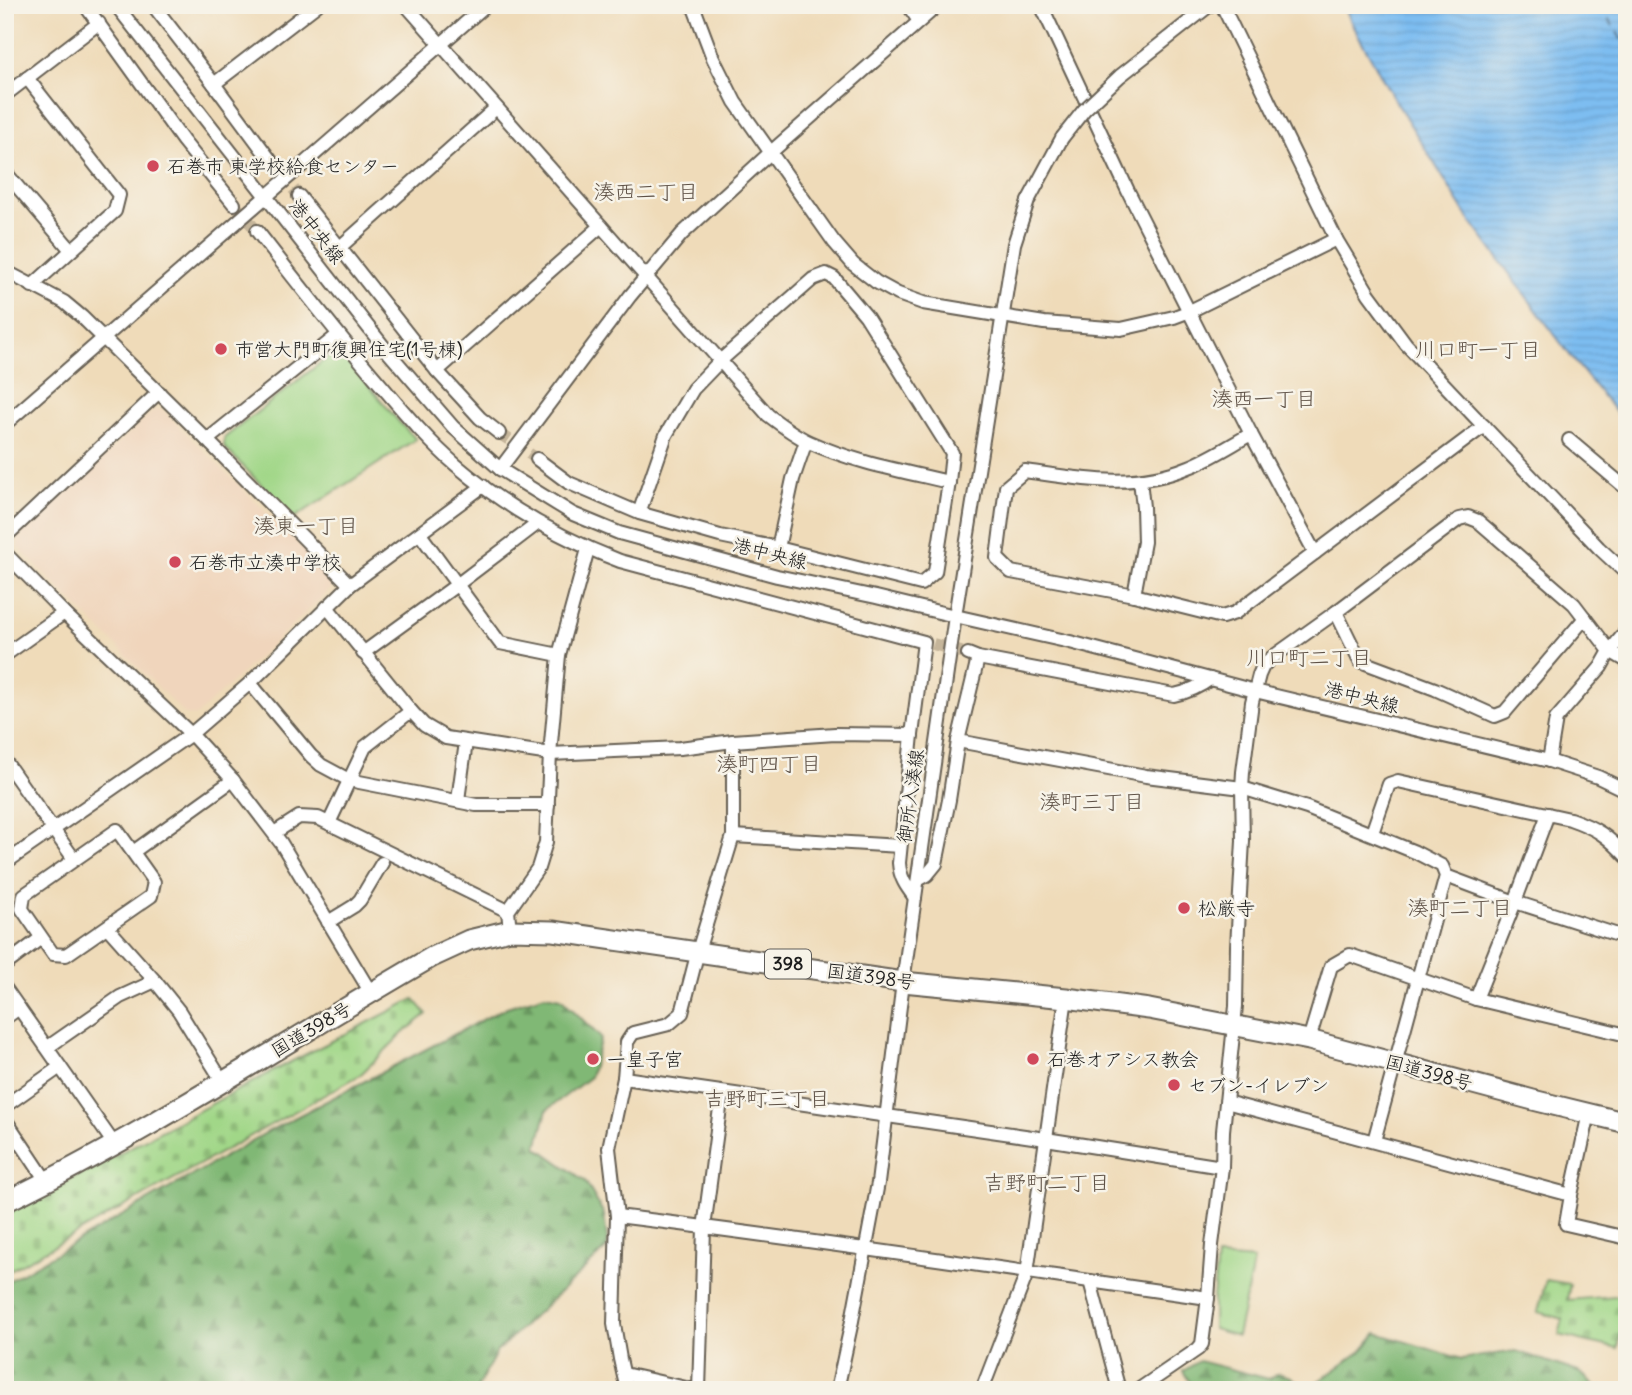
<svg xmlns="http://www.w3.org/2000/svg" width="1632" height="1395" font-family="Delius,'Klee One',sans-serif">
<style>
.built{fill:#f0d5bc}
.forest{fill:url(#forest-firs);stroke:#4e6a48;stroke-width:2}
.cemetery{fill:url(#cemetery-stones);stroke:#5e7a52;stroke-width:2}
.park{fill:#a1d788;stroke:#5e7a52;stroke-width:2}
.water{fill:url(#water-rules);stroke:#4c6c86;stroke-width:2}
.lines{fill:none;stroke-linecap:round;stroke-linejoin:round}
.ferry{stroke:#3e5467;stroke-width:2;stroke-dasharray:9 7;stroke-linecap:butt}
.minor-tunnel{stroke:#c5b59a;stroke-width:12;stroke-dasharray:12 6;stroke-linecap:butt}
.minor-casing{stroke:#665f53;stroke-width:16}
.highway-casing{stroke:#665f53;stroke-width:23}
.minor{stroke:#fff;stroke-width:12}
.highway{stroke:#fff;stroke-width:19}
.minor-bridge-casing{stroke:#665f53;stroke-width:16;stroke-linecap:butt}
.minor-bridge{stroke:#fff;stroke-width:12}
.poi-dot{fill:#d1495b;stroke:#f7f3e8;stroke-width:2.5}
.labels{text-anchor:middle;stroke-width:5;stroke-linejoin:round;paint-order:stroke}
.shield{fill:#f7f3e8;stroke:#5e5c59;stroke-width:2}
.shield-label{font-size:18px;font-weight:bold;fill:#1c1c1c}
.poi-label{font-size:19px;fill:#1c1c1c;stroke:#f7f3e8;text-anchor:start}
.street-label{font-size:19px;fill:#1c1c1c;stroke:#f7f3e8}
.neighbourhood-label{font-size:21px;fill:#5f5247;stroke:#f7f3e8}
</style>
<defs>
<pattern id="forest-firs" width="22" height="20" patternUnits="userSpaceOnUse" patternTransform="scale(1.75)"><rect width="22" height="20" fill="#80b874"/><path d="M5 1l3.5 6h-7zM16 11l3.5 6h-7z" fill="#68955e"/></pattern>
<pattern id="cemetery-stones" width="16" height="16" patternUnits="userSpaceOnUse" patternTransform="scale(1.75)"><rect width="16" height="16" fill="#a1d788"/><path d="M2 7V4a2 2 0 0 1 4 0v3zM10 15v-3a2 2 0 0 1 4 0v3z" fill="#8ab875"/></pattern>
<pattern id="water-rules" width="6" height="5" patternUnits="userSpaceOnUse" patternTransform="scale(1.75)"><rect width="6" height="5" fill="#7dbdf1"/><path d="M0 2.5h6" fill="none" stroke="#6ba2ce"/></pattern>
</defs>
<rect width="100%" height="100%" fill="#f7f3e8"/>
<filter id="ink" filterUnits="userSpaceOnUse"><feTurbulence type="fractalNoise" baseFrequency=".0143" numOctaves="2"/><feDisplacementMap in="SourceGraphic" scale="14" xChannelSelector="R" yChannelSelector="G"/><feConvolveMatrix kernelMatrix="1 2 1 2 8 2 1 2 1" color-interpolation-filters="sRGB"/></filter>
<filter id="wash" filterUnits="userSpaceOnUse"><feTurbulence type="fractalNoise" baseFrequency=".00686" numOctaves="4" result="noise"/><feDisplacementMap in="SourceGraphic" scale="28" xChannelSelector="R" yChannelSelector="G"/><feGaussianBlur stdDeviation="1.57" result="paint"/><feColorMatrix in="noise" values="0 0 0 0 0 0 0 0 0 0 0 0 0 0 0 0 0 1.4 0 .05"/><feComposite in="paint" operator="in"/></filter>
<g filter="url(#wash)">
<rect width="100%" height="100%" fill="#efdbb9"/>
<!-- built -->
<path class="built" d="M154 410H162L333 578V587L196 716 186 715 18 547V538Z"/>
<!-- forest -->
<g class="forest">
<path d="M545 995 561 998 601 1038 590 1077 547 1110 537 1147 585 1181 604 1214 608 1247 497 1351 476 1390H5V1283L271 1130 507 1007Z"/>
<path d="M1377 1333 1462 1359 1516 1351 1581 1373 1595 1386V1390H1183L1191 1384 1183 1371 1199 1361 1269 1379 1278 1373 1291 1377 1307 1389 1362 1351Z"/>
</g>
<!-- cemetery -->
<g class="cemetery">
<path d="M414 999 427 1014 403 1033 360 1075 5 1273V1214L279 1068Z"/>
<path d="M1546 1280 1570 1284 1567 1300 1627 1295 1618 1349 1559 1335 1563 1319 1538 1312Z"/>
</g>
<!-- park -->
<g class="park">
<path d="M333 353H342L399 422 416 439 294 518 224 447V438Z"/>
<path d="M1217 1257 1254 1260 1237 1336 1213 1329V1299Z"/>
</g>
<!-- water -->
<path class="water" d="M1344 5H1627V426L1572 358 1469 219 1390 92 1351 22Z"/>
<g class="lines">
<!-- ferry -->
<path class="ferry" d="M1600 5 1627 48"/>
</g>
</g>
<g filter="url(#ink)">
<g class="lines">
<!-- minor-tunnel -->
<g class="minor-tunnel">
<path d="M271 161 299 196"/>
<path d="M234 204 257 231"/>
<path d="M499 433 537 459"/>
<path d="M933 644 968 654"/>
</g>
<defs>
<g id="minor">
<path d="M85 5 183 141 234 204"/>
<path d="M116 5 383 346 453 427 500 469 573 514 619 533 777 576 876 597 955 616 1070 642 1255 691 1549 761 1598 777 1627 791"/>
<path d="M153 5 214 84 271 161"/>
<path d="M406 5 768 415C781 425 794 435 809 442 853 462 902 471 949 482"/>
<path d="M693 5 713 58 735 102 834 242 853 264 876 282 898 294 923 303 1044 323 1121 329 1174 317 1190 311 1336 239"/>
<path d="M908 5 919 21"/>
<path d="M1041 5 1128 191 1251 434 1315 553"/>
<path d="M1222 5 1336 239 1369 294 1406 344 1599 548 1627 574"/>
<path d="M27 78 119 195 115 211 32 286"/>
<path d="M214 84 317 5"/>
<path d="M5 95 99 23"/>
<path d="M5 172 71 250"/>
<path d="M299 196 437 371 480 418 499 433"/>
<path d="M257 231C297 282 337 334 380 384 404 412 428 441 456 465 505 507 560 538 620 561L924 642 912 735 899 863C900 878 906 886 915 898"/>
<path d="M339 248 496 108"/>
<path d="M5 271 64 302 82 317 207 440 350 585"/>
<path d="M437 371 601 226"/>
<path d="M5 424 486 5"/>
<path d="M1251 434C1231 445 1210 459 1189 467 1134 490 1081 479 1025 471L1006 487 997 558 1011 572 1134 595 1222 617 1235 613 1484 426"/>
<path d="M207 440 338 335"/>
<path d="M1569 440 1627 489"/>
<path d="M537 459 569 483 639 513 720 536 778 548 921 584 935 572 949 482 952 453 866 316 834 278 826 274 813 279 720 361 693 389 666 435 639 513"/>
<path d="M500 469 630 296 682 234 770 153 938 5"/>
<path d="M420 534 500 643 559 655"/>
<path d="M5 537 159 392"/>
<path d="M778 548 793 479 806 441"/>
<path d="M5 553 64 613 191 734 233 780 281 843 371 993"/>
<path d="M1134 595 1144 542 1143 507 1140 480"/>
<path d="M327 607 411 711 424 725 446 738 550 754 680 748 733 741 835 734 912 735"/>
<path d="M1336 612 1360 661 1435 689 1495 716 1505 712 1585 618"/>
<path d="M363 653 458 584 537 524"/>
<path d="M968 654 978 658 1174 695C1188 692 1198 688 1210 679"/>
<path d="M5 655 64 613"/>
<path d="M250 683 311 756 321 765 349 780 476 805H548"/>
<path d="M958 741 1146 776 1242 788 1307 808 1415 852 1442 866 1446 876 1374 1141"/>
<path d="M5 761 74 859"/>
<path d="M1549 761 1556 719 1601 667 1610 651 1627 630"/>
<path d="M458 800 466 742"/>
<path d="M329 823 365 747 411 711"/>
<path d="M117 830 154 882 151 896 66 955 53 954 22 909 24 895Z"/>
<path d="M274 833 299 817 318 818 508 911"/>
<path d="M1372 833 1389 784 1398 781 1570 819C1596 828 1608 836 1627 857"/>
<path d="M733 836 900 846"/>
<path d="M133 852 233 780"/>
<path d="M5 863 191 734 250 683 350 585 483 486"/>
<path d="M1446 876 1515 902 1627 938"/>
<path d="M918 880 927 875 936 864 949 800 958 741 978 658"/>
<path d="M328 922 354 906 360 900 382 863"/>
<path d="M107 927 155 981 179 1011 223 1082"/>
<path d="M510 930 508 911 538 868 546 842 550 754 559 655 588 549"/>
<path d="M5 965 41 938"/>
<path d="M5 988 114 1144"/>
<path d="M1476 999 1515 902 1548 814"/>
<path d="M5 1018 19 1008"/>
<path d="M1309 1040 1331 966 1350 955 1476 999 1627 1035"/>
<path d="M48 1047 120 997 155 981"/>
<path d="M624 1078 1046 1139 1222 1167"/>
<path d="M1226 1102 1571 1195 1566 1224 1627 1238"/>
<path d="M5 1106 60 1067"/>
<path d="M5 1119 47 1182"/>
<path d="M1571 1195 1589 1113"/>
<path d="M617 1216C814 1240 1011 1270 1208 1298"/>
<path d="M1090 1281 1119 1390"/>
<path d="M624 1374 695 1390"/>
<path d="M627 1390 620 1359 614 1324 617 1216 609 1148 624 1078 627 1042 633 1033 669 1024 682 1013 698 951 733 836V741"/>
<path d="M699 1390 704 1228 722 1093"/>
<path d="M837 1390 852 1321 878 1183 903 982 955 616 1014 244 1028 201 1062 138"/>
<path d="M982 1390 1027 1273 1066 998"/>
<path d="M1138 1390 1198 1349 1202 1344 1208 1298 1212 1245 1222 1167 1223 1131 1236 1006 1237 946 1243 841 1242 788 1243 772 1252 702 1259 675 1263 666 1270 659 1336 612 1459 519 1468 517 1478 521 1574 604 1610 651 1627 661"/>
</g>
<path id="highway" d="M5 1202C153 1130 290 1039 432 957L469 940 510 930 553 931 903 982 1066 998 1149 1009 1309 1040 1533 1100 1627 1123"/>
</defs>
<!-- minor casing -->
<use href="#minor" class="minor-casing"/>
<!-- highway casing -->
<use href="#highway" class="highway-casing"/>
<!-- minor -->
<use href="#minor" class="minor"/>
<!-- highway -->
<use href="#highway" class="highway"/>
<defs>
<path id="minor-bridge" d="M1062 138 1084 110 1120 76 1210 5"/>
</defs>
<!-- minor-bridge casing -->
<use href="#minor-bridge" class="minor-bridge-casing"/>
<!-- minor-bridge -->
<use href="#minor-bridge" class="minor-bridge"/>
</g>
</g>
<!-- markers -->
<g class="poi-dot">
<circle cx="153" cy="166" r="7"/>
<circle cx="221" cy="349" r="7"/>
<circle cx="175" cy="562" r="7"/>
<circle cx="1184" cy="908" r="7"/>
<circle cx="593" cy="1059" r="7"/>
<circle cx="1033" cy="1059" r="7"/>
<circle cx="1174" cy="1085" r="7"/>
</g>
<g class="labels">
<!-- shield labels -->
<rect class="shield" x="765" y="949.5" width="46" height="29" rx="5"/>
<g class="shield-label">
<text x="788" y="970">398</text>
</g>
<!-- poi labels -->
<g class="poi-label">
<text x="167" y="173">石巻市 東学校給食センター</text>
<text x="235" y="356">市営大門町復興住宅(1号棟)</text>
<text x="189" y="569">石巻市立湊中学校</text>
<text x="1198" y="915">松厳寺</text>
<text x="607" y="1066">一皇子宮</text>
<text x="1047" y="1066">石巻オアシス教会</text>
<text x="1188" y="1092">セブン-イレブン</text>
</g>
<!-- street labels -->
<g class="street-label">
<text transform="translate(317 231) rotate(52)" y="7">港中央線</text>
<text transform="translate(770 553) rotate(14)" y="7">港中央線</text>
<text transform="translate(1362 697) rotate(14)" y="7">港中央線</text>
<text transform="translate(910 796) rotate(-82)" y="7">御所入湊線</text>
<text transform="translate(871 976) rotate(8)" y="7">国道398号</text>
<text transform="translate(311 1029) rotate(-31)" y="7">国道398号</text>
<text transform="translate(1429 1072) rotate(15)" y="7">国道398号</text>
</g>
<!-- neighbourhood labels -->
<g class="neighbourhood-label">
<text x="646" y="199">湊西二丁目</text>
<text x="1478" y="357">川口町一丁目</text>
<text x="1264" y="406">湊西一丁目</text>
<text x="306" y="533">湊東一丁目</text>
<text x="1309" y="665">川口町二丁目</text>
<text x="769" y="771">湊町四丁目</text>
<text x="1092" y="809">湊町三丁目</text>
<text x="1460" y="915">湊町二丁目</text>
<text x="767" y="1106">吉野町三丁目</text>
<text x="1047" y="1190">吉野町二丁目</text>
</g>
</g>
<!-- margin -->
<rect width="1632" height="1395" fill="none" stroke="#f7f3e8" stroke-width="28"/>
</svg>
